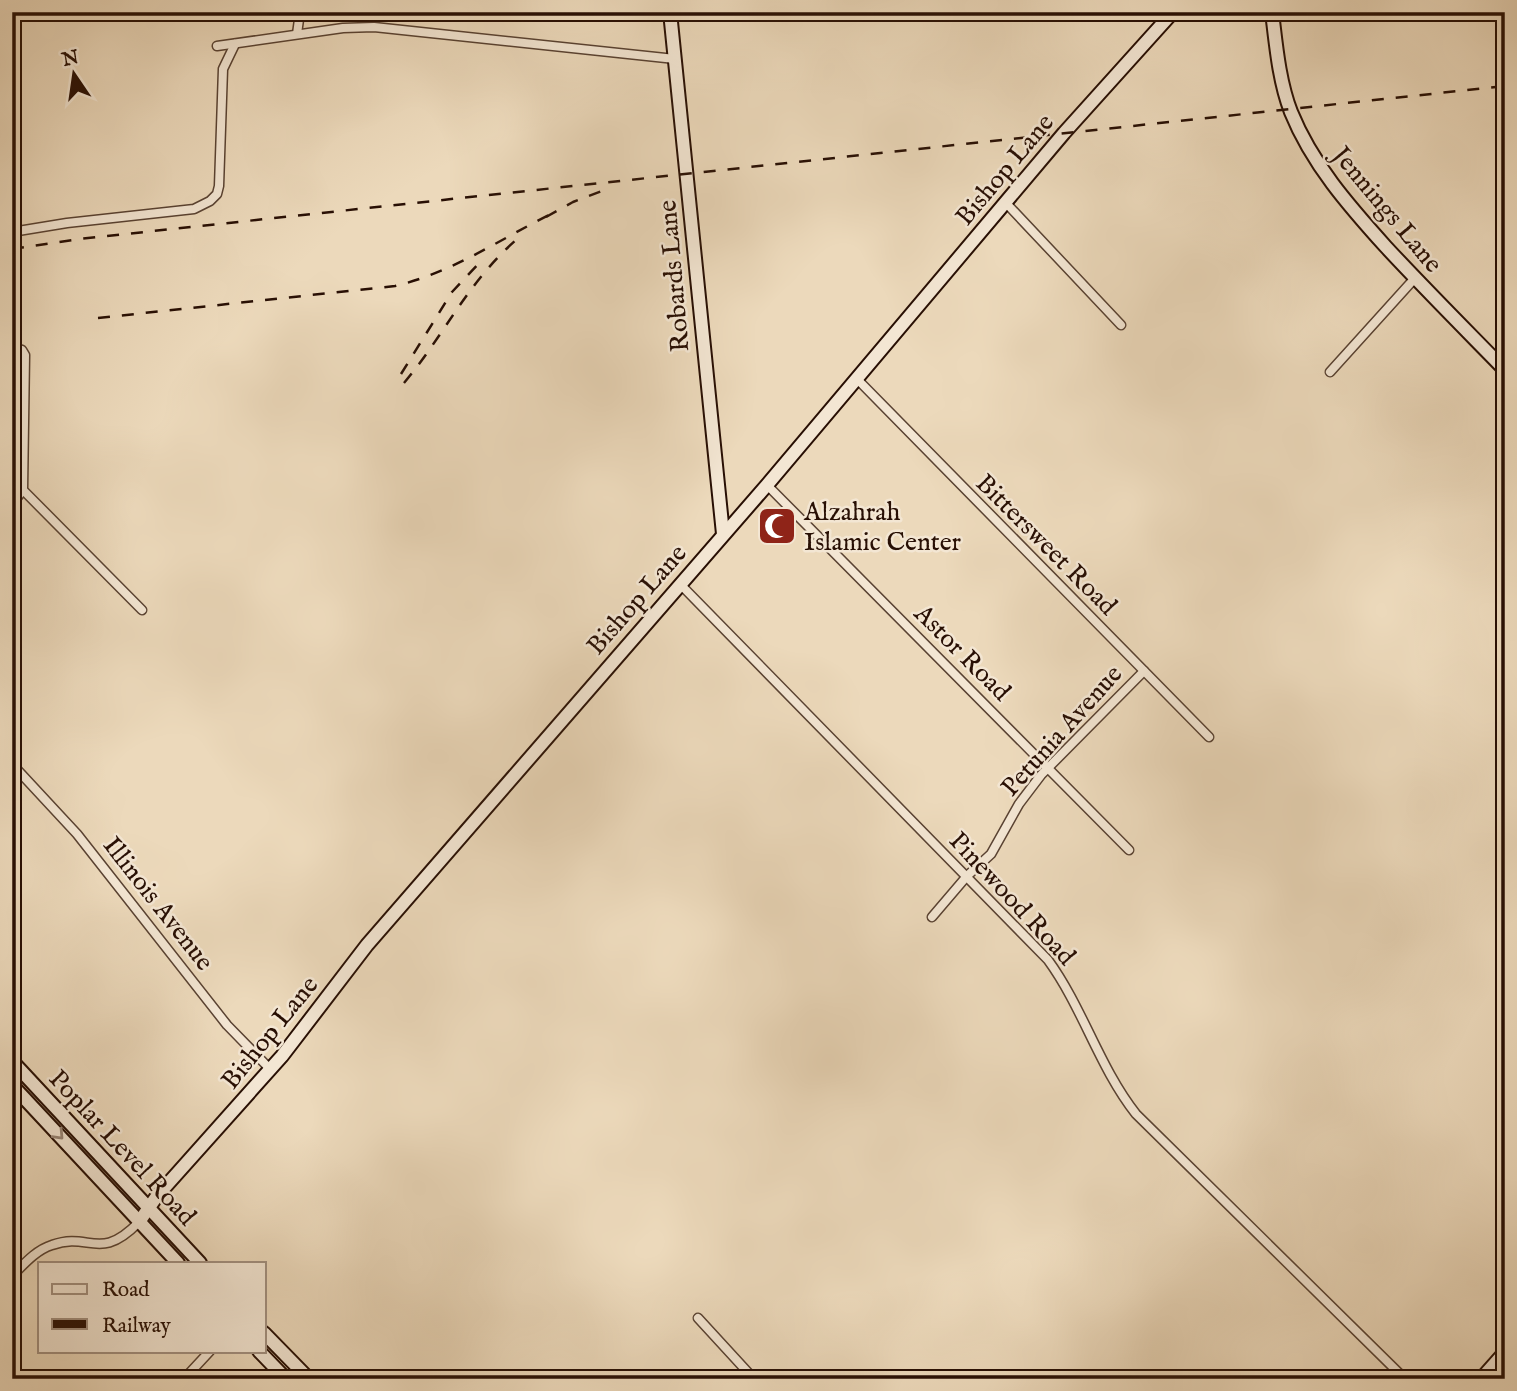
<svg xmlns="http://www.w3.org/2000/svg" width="1517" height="1391" font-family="'IM FELL English',serif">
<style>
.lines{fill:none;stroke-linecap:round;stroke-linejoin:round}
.street-casing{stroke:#594232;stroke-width:11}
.secondary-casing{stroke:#280f04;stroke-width:16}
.street{stroke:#f3e6d3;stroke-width:8}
.secondary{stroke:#f3e6d3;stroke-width:12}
.rail{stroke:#280f04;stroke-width:2.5;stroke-dasharray:12 12;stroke-linecap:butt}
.oneway{stroke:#988576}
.labels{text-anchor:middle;stroke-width:5;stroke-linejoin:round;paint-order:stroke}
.street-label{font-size:26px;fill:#280f04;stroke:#f3e6d3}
.poi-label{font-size:26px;fill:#280f04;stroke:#f3e6d3;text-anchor:start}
</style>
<rect width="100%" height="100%" fill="#ecd9bb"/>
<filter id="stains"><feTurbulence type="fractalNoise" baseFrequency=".00286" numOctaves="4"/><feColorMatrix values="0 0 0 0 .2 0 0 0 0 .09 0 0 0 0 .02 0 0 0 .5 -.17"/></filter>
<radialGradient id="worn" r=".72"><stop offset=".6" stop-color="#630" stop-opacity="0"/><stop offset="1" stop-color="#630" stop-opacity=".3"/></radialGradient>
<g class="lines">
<defs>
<g id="street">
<path d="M297 34 300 12"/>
<path d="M217 46 343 28 374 27 675 59"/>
<path d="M1006 203 1121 325"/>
<path d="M12 232 67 223 194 209 210 201 217 194 219 186 223 69 235 44"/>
<path d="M12 348 22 350 25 355 23 490 142 610"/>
<path d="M1330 372 1415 278"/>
<path d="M857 379 1209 737"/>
<path d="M767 485 1129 850"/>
<path d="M12 504 23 490"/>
<path d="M680 584 1048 960C1083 1008 1099 1067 1136 1114L1405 1379"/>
<path d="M12 764 77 834 227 1025 270 1069"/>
<path d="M932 917 967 876 991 854 1019 804 1041 775 1144 671"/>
<path d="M12 1276C24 1264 36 1250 52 1245 90 1231 99 1263 139 1222"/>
<path d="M698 1318 754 1379"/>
<path d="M184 1379 210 1351"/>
</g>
<g id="secondary">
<path d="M670 12 723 534"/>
<path d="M1272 12C1276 45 1279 81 1291 112 1312 164 1349 206 1386 247 1425 289 1465 329 1505 370"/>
<path d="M12 1061 200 1263"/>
<path d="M12 1085 178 1263"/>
<path d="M139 1222 157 1196 282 1056 367 945 767 485 1064 133 1173 12"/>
<path d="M264 1333 309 1379"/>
<path d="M259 1351 286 1379"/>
<path d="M1481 1379 1505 1352"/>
</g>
</defs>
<!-- street casing -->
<use href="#street" class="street-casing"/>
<!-- secondary casing -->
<use href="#secondary" class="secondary-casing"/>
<!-- street -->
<use href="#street" class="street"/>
<!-- secondary -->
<use href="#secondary" class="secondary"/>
<!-- rail -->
<g class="rail">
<path d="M546 217 573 202 610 188"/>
<path d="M12 249 79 239 1505 86"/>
<path d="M98 318 395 286C454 272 500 239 553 213"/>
<path d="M401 374 452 292 484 258"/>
<path d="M404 383C445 334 467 283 516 240"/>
</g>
</g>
<!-- one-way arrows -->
<defs><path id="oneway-chevron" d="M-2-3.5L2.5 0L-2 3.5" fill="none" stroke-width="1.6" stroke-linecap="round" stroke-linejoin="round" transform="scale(1.75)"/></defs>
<use class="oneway" href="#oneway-chevron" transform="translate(59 1135) rotate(47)"/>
<!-- icons -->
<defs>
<symbol id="mosque-square" viewBox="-11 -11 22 22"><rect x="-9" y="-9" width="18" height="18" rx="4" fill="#8f2418" stroke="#f3e6d3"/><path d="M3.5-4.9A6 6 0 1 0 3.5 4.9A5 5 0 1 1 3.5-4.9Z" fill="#fff"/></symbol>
</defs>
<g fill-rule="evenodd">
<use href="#mosque-square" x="755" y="504" width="44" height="44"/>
</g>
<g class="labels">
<!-- street labels -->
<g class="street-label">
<text transform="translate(1004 169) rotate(-50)" y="9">Bishop Lane</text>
<text transform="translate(1388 209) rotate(50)" y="9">Jennings Lane</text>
<text transform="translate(673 276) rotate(-95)" y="9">Robards Lane</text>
<text transform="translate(1047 544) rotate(45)" y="9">Bittersweet Road</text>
<text transform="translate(636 599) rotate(-49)" y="9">Bishop Lane</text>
<text transform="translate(963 652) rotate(45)" y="9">Astor Road</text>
<text transform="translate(1061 730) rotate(-48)" y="9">Petunia Avenue</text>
<text transform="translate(1013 898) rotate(47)" y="9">Pinewood Road</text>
<text transform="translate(159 903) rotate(52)" y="9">Illinois Avenue</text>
<text transform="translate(269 1032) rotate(-51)" y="9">Bishop Lane</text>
<text transform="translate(123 1147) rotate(47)" y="9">Poplar Level Road</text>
</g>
<!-- poi labels -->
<g class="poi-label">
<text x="804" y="520">Alzahrah<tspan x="804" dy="30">Islamic Center</tspan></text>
</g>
</g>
<!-- margin -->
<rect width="1517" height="1391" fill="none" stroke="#ecd9bb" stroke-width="42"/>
<rect x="14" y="14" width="1489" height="1363" fill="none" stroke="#280f04" stroke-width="3.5"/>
<rect x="21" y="21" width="1475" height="1349" fill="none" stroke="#280f04" stroke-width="2"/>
<!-- legend -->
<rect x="38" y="1262" width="228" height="91" fill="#f3e6d3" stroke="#a29080" stroke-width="2"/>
<rect x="52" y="1284" width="35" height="10" fill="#f3e6d3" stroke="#a29080" stroke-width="2"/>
<text x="102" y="1296" font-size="21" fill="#280f04">Road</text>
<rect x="52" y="1319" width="35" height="10" fill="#280f04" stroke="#a29080" stroke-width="2"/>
<text x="102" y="1332" font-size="21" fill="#280f04">Railway</text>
<!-- north arrow -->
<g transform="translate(74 74) rotate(347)" stroke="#f3e6d3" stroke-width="5" paint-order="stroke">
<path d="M0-5L12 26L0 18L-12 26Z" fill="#280f04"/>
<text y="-10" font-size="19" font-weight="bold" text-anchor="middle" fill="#280f04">N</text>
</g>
<rect width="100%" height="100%" filter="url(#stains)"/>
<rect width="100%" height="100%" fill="url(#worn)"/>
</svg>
